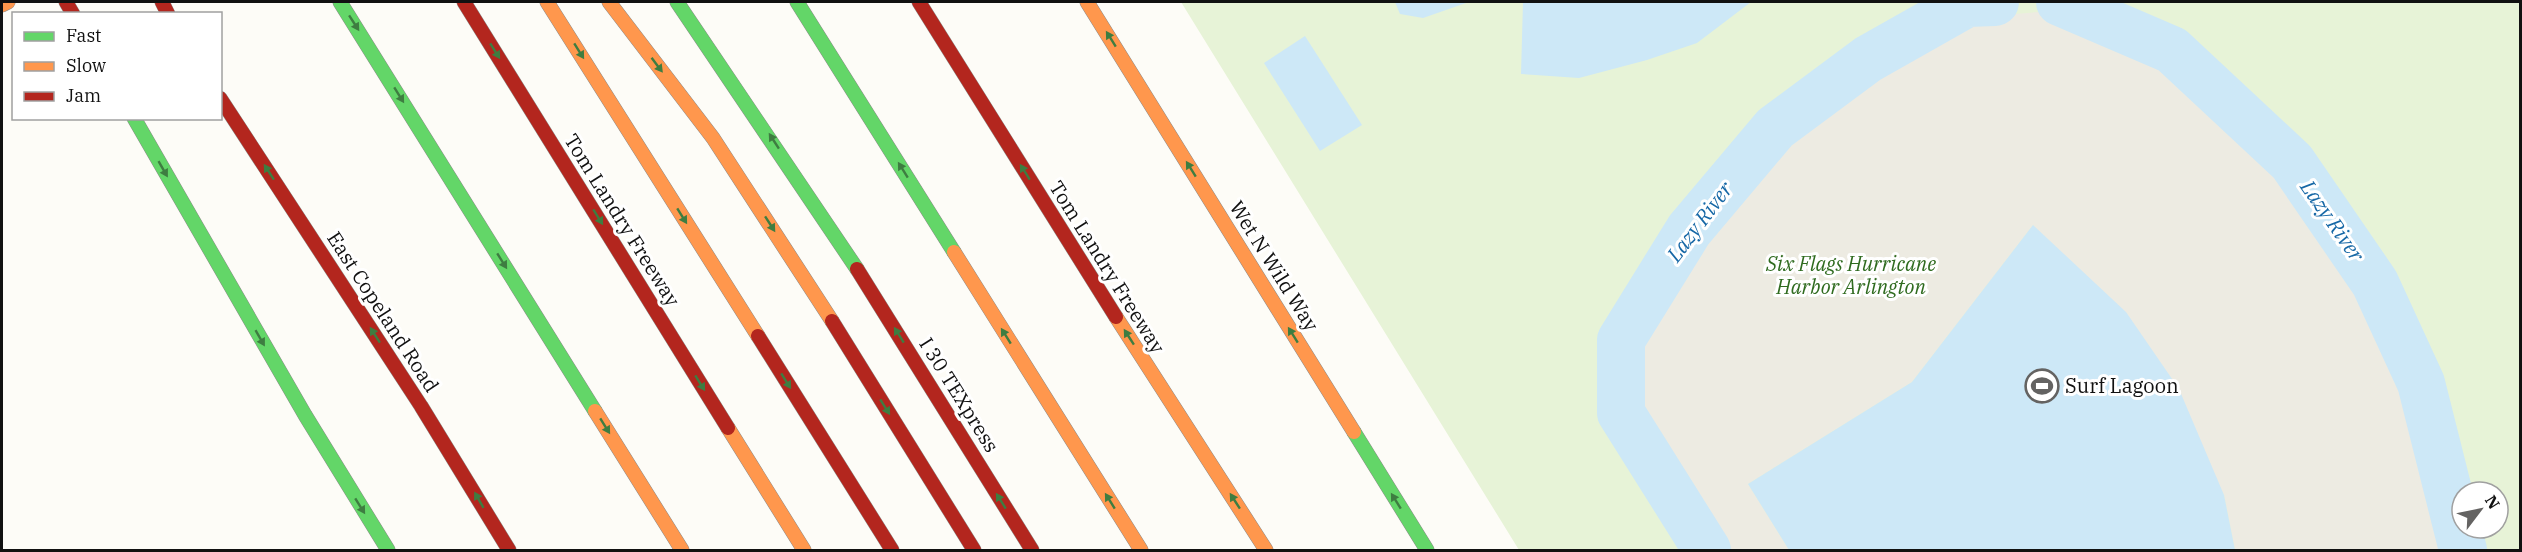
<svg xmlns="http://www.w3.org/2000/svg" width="2522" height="552" font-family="'IBM Plex Serif',serif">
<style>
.green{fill:#e7f3d7;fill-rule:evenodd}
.plaza{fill:#edebe2}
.water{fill:#cde8f7}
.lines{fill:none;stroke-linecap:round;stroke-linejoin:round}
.canal{stroke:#cde8f7;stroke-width:48}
.fast-casing{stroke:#8e8d8b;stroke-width:15}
.slow-casing{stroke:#8e8d8b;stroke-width:15}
.jam-casing{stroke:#8e8d8b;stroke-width:15}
.fast{stroke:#63d668;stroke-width:14}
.slow{stroke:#ff974d;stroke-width:14}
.jam{stroke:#b3261e;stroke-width:14}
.oneway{fill:#3e7d41}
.labels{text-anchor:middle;stroke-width:6;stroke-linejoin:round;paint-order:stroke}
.street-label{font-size:20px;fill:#111;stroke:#fff}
.park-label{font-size:20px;font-style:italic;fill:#2f6b1f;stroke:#fff}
.poi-label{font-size:20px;fill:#111;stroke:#fff;text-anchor:start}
.water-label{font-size:21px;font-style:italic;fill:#1768a6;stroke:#fff}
</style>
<rect width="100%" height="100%" fill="#fdfcf7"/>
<!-- green -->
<path class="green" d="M1181 2H2520V550H1519ZM2462 492H2498V528H2462Z"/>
<!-- plaza -->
<path class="plaza" d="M2052 11 2163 60 2282 170 2364 289 2409 387 2450 550H2235L2224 495 2033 225 1912 382 1748 484 1789 550H1723L1635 409V343L1699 239 1784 138 1876 70 1975 17Z"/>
<!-- water -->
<g class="water">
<path d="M1395 2H1469L1423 18 1400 14Z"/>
<path d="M1523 2H1751L1697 43 1647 60 1579 78 1521 74Z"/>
<path d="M1305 36 1362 125 1320 151 1264 63Z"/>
<path d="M2033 225 2126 312 2179 389 2224 495 2235 550H1789L1748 484 1912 382Z"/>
</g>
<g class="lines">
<!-- canal -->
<g class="canal">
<path d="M2060 2 2172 50 2292 162 2375 283 2421 383 2463 550"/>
<path d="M1707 550 1621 413V340L1689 230 1775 128 1868 59 1967 3 1995 2"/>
</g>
<defs>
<g id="fast">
<path d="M340 2 595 411"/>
<path d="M677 2 857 269"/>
<path d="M797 2 954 252"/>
<path d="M134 118 305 415 388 550"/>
<path d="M1354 432 1427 550"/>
</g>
<g id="slow">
<path d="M547 2 758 336"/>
<path d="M609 2 713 138 832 321"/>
<path d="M1087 2 1354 432"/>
<path d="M2 5 8 2"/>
<path d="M954 252 1141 550"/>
<path d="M1116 317 1266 550"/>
<path d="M595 411 682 550"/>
<path d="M728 428 804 550"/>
</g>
<g id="jam">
<path d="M66 2 73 14"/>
<path d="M162 2 168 14"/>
<path d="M464 2 728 428"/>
<path d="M919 2 1116 317"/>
<path d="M220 98 421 406 509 550"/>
<path d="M857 269 1032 550"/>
<path d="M832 321 974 550"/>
<path d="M758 336 892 550"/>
</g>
</defs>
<!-- fast casing -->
<use href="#fast" class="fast-casing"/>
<!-- slow casing -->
<use href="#slow" class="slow-casing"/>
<!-- jam casing -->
<use href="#jam" class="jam-casing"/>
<!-- fast -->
<use href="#fast" class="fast"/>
<!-- slow -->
<use href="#slow" class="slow"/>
<!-- jam -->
<use href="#jam" class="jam"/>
</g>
<!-- one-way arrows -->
<defs><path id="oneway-solid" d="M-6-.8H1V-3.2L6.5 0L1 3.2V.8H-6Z" transform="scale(1.5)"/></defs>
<g class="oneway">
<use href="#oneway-solid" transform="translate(354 23) rotate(57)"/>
<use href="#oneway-solid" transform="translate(1111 39) rotate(-122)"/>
<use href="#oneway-solid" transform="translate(495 51) rotate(58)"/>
<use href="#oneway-solid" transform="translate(579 51) rotate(58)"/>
<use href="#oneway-solid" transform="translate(657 65) rotate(53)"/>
<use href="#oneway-solid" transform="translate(399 95) rotate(58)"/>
<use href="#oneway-solid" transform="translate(774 141) rotate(-123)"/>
<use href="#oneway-solid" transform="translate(163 169) rotate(60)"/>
<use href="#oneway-solid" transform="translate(1191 169) rotate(-122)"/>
<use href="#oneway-solid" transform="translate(903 170) rotate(-122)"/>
<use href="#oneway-solid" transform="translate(269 172) rotate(-123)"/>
<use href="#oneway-solid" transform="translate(1025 172) rotate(-122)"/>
<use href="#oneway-solid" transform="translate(682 216) rotate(58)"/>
<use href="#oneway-solid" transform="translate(598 217) rotate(58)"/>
<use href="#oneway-solid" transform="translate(770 224) rotate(57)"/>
<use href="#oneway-solid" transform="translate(502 261) rotate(58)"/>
<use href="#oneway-solid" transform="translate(375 335) rotate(-123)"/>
<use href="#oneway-solid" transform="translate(899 335) rotate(-122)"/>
<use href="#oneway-solid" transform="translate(1293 335) rotate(-122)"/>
<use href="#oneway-solid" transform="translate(1006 336) rotate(-122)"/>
<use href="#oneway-solid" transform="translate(1129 337) rotate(-123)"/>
<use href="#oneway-solid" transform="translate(260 338) rotate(60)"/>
<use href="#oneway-solid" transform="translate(786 381) rotate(58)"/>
<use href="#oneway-solid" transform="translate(700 383) rotate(58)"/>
<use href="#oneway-solid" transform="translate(885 407) rotate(58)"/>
<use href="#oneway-solid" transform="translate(605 426) rotate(58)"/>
<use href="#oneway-solid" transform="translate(479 500) rotate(-120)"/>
<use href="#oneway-solid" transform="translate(1001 501) rotate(-122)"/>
<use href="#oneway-solid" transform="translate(1110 501) rotate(-122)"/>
<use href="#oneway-solid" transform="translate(1235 501) rotate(-123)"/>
<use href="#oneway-solid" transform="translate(1396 501) rotate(-122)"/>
<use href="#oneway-solid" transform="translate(360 506) rotate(58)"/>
</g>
<!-- icons -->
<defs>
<symbol id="stadium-ring" viewBox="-11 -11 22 22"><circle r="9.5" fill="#fff" stroke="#646362" stroke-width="1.5"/><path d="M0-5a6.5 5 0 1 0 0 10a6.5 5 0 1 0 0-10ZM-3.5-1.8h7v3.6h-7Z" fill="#646362"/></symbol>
</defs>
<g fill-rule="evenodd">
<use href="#stadium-ring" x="2023" y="367" width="38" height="38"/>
</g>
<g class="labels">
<!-- street labels -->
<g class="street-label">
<text transform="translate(622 220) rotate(58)" y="7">Tom Landry Freeway</text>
<text transform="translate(1274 266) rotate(58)" y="7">Wet N Wild Way</text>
<text transform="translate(1107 267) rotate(58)" y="7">Tom Landry Freeway</text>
<text transform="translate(383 312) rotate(57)" y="7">East Copeland Road</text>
<text transform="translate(959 395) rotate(58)" y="7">I 30 TEXpress</text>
</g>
<!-- park labels -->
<g class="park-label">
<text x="1851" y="271">Six Flags Hurricane<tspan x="1851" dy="23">Harbor Arlington</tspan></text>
</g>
<!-- poi labels -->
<g class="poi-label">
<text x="2065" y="393">Surf Lagoon</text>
</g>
<!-- water labels -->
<g class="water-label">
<text transform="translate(2332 221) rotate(55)" y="7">Lazy River</text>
<text transform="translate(1700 222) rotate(-53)" y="7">Lazy River</text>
</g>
</g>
<!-- border -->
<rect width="2522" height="552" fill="none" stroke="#111111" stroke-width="6"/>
<!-- legend -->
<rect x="12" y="12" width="210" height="108" fill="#ffffff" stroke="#a0a0a0" stroke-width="1.5"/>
<rect x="24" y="32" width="30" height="9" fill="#63d668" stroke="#a0a0a0" stroke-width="1.5"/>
<text x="66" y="42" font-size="18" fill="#111111">Fast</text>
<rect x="24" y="62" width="30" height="9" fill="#ff974d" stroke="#a0a0a0" stroke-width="1.5"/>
<text x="66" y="72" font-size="18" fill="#111111">Slow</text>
<rect x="24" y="92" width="30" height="9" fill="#b3261e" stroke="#a0a0a0" stroke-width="1.5"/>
<text x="66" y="102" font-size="18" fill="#111111">Jam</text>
<!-- north arrow -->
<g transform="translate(2480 510) rotate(58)"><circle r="28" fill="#ffffff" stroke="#a0a0a0" stroke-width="1.5"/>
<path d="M0-4.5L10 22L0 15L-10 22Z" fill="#646362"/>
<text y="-9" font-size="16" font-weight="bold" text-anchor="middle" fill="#111111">N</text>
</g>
</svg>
